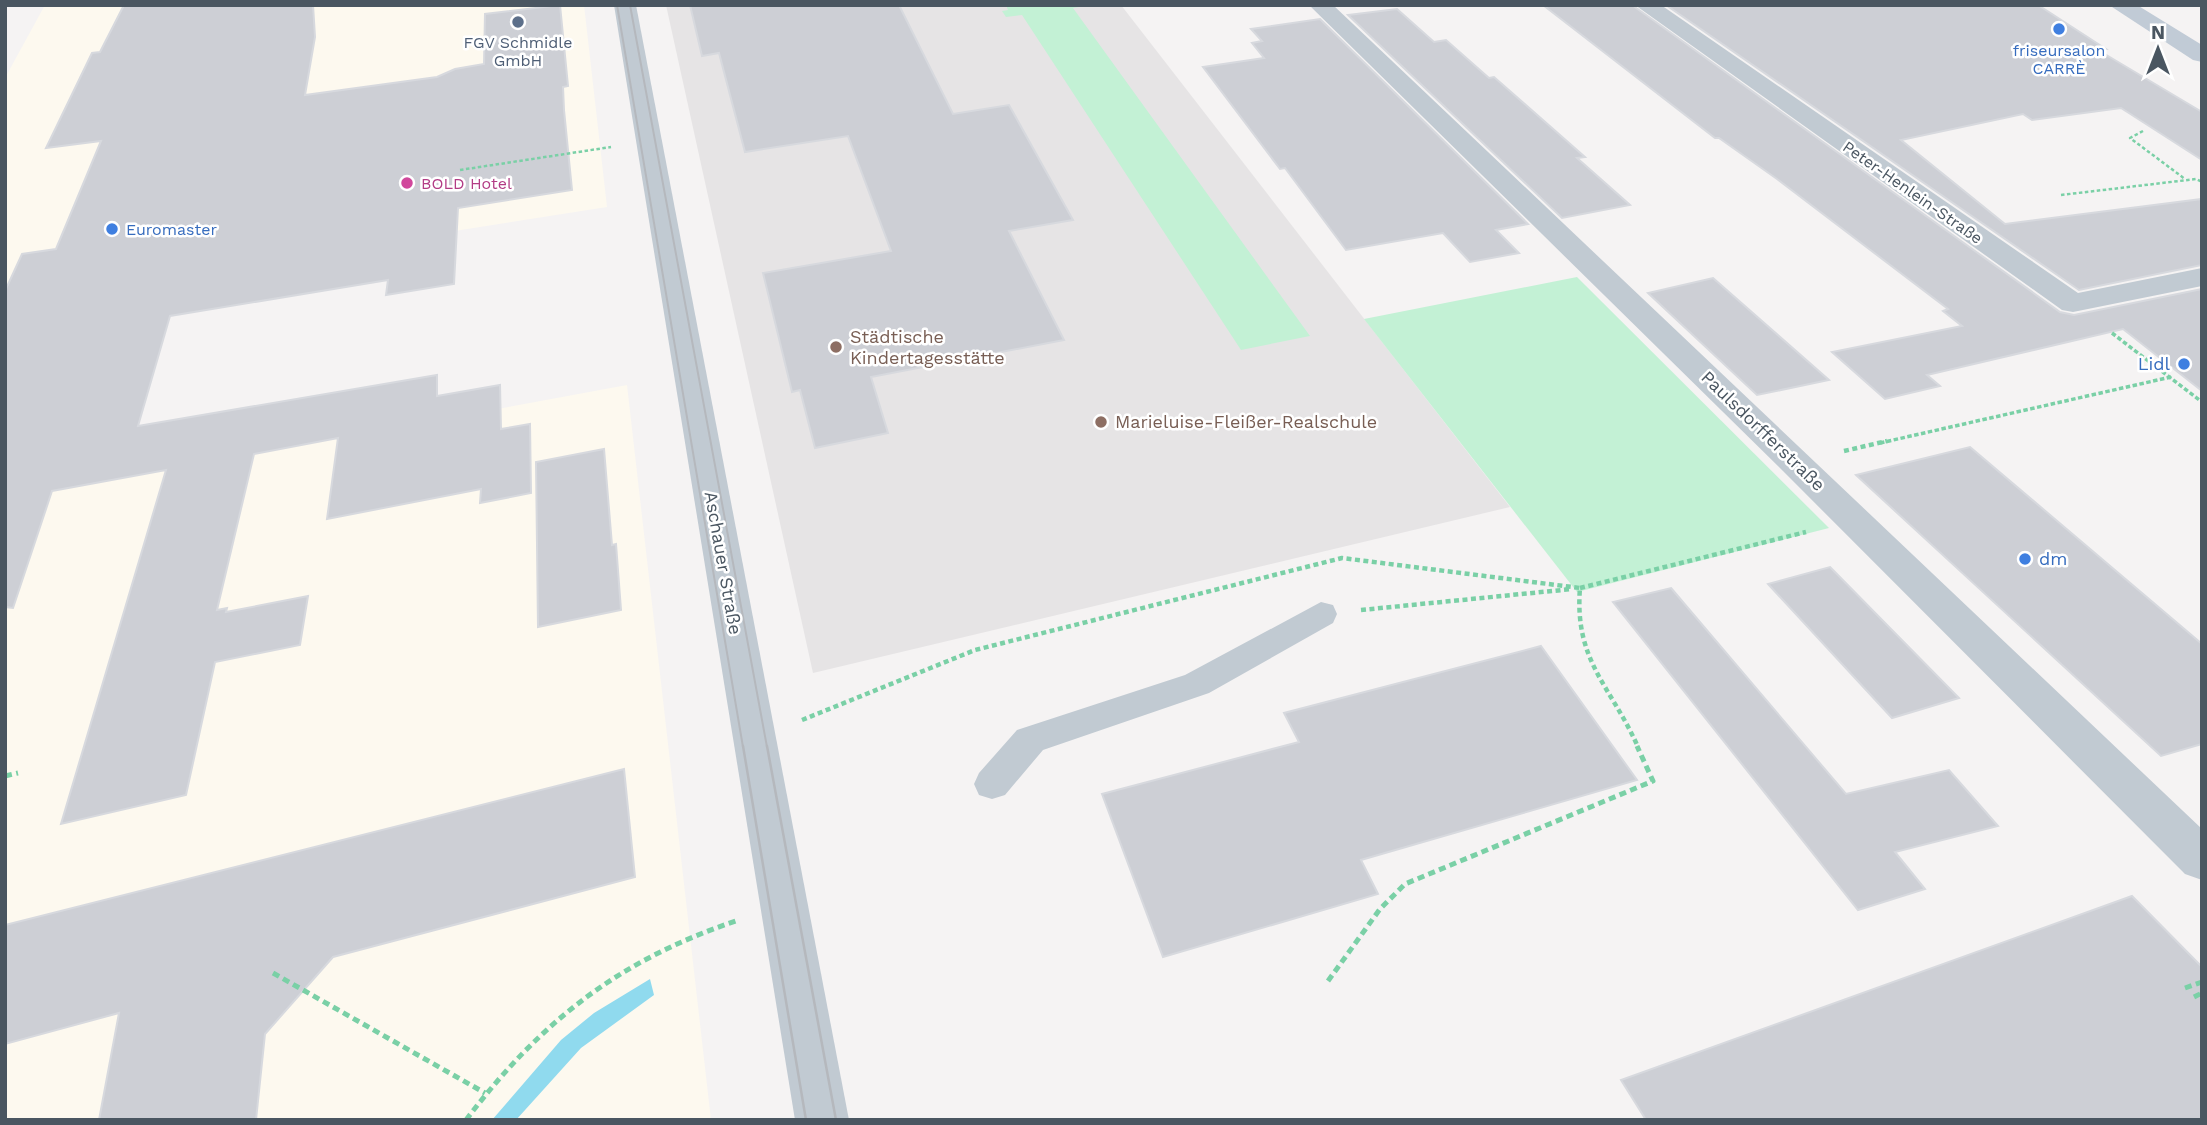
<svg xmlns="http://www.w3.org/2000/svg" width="2207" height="1125" font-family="'Work Sans',sans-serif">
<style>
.commercial{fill:#fdf9ef}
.education{fill:#e6e4e5}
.green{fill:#c3f1d5}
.water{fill:#90daee}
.building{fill:#cdcfd5;stroke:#d7d9de;stroke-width:2}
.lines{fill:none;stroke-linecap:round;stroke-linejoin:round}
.path-far3{stroke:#7ad0a6;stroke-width:2.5;stroke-dasharray:3.5 2.5;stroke-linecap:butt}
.path-far2{stroke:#7ad0a6;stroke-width:3.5;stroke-dasharray:4.5 2.5;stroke-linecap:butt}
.path-far1{stroke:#7ad0a6;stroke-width:4.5;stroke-dasharray:5 3.5;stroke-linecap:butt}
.path{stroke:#7ad0a6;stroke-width:5;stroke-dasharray:7 4.5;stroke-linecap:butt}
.lane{fill:#c1cad2;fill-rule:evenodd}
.street{fill:#c1cad2;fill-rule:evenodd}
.secondary{fill:#c1cbd6;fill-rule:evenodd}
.tram-far1{stroke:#b5b8bd;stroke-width:2}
.tram{stroke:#b5b8bd;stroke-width:2.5}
.service-dot{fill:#5c6f8a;stroke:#fff;stroke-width:2.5}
.shop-dot{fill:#3f7fe0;stroke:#fff;stroke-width:2.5}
.hotel-dot{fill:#d1479c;stroke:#fff;stroke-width:2.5}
.education-dot{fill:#8d6e63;stroke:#fff;stroke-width:2.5}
.labels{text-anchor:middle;stroke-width:5;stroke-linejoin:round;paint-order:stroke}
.far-service-label{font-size:16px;fill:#4e5e75;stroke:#fff}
.far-shop-label{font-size:16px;fill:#366cbe;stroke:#fff}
.far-hotel-label{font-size:16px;fill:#b23c85;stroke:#fff;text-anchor:start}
.far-street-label{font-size:16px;fill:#4a5661;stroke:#fff}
.education-label{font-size:18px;fill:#785e54;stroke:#fff;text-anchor:start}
.shop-label{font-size:18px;fill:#366cbe;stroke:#fff;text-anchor:end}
.street-label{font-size:18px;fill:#4a5661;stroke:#fff}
</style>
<rect width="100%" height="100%" fill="#f5f3f3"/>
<!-- commercial -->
<g class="commercial">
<path d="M45 5H584L607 207 5 302V78Z"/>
<path d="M627 385 711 1120H5V500Z"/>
</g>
<!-- education -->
<path class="education" d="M666 5H1121L1510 507 813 673Z"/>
<!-- green -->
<g class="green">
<path d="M1006 5H1090L1073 8 1310 336 1241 350 1022 15 1006 17 1002 11 1008 10Z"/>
<path d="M1577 277 1829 528 1577 592 1364 319Z"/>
</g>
<!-- water -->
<path class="water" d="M650 979 654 995 581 1048 516 1120H492L561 1040 594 1013Z"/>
<!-- building -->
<g class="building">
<path d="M124 5H313L315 37 305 95 437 77 455 69 484 64 485 14 560 5 568 86 563 87 564 110 572 190 458 208 454 284 386 295 388 280 170 316 138 426 437 375V396L500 385 501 429 530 424 531 493 480 503 481 489 327 519 338 438 254 454 217 610 227 608 226 612 308 596 300 645 215 662 186 795 61 824 166 470 52 491 13 608 5 607V291L22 254 56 249 101 141 46 148 92 53 100 52Z"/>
<path d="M690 5H899L953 114 1009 105 1073 220 1009 231 1064 340 871 377 888 433 815 448 800 390 792 392 763 273 891 251 848 136 745 152 719 53 702 56Z"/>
<path d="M1543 5H1632L2060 312 2074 315 2202 289V391L2123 329 1927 375 1940 386 1885 399 1832 352 1962 326 1943 311 1948 309 1777 179 1719 138H1715Z"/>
<path d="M1666 5H2038L2106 49 2098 50 2202 112V160L2121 108 2032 120 2023 114 1901 140 2005 224 2202 199V265L2079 290Z"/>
<path d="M1397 9 1434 42 1446 40 1489 78 1494 77 1585 157 1577 158 1630 205 1562 218 1348 15Z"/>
<path d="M1320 19 1528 224 1496 230 1519 253 1470 262 1443 233 1346 250 1285 168 1280 169 1203 67 1264 58 1252 43 1262 41 1251 29Z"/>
<path d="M1713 278 1829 380 1757 395 1648 293Z"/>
<path d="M1970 447 2202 644V744L2161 756 1856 475Z"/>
<path d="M604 449 612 545 616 544 621 610 538 627 536 462Z"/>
<path d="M1830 567 1889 627 1959 698 1892 718 1768 584Z"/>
<path d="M1671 588 1846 794 1949 770 1998 826 1895 852 1925 889 1858 910 1613 602Z"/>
<path d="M1541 646 1637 780 1361 860 1378 894 1163 957 1102 794 1299 742 1284 713Z"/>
<path d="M624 769 635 877 333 957 265 1034 256 1120H99L119 1013 5 1044V925Z"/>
<path d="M2132 896 2202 967V1120H1646L1621 1080Z"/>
</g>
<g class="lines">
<!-- path-far3 -->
<g class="path-far3">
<path d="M2143 131 2130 138 2185 179"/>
<path d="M460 170 611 147"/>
<path d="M2061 195 2196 179 2202 182"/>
</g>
<!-- path-far2 -->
<g class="path-far2">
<path d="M2112 333 2202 402"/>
<path d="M1880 443 2171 377"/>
</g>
<!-- path-far1 -->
<g class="path-far1">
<path d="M1844 451 1887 441"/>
<path d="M1580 588 1806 532"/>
<path d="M1361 610 1572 589"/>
<path d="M802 720 975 650 1342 558 1580 588C1574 661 1611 686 1638 747"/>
</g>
<!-- path -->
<g class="path">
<path d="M5 776 18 773"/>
<path d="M273 973 485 1093"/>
<path d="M1328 981 1380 909 1405 884 1653 781 1637 746"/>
<path d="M2185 988 2202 982"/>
<path d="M2194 997 2202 993"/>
<path d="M466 1120C540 1022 619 960 736 921"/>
</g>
<!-- lane -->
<path class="lane" d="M1321 602 1333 605 1337 614 1333 623 1209 693 1043 750 1005 795 992 799 979 795 974 784 979 773 1017 730 1185 675Z"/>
<!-- street -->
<g class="street">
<path d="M614 5H636L849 1120H795Z"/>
<path d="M1309 5H1333L2202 829V880L2185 874 1783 471Z"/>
<path d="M1635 5H1661L2078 293 2202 268V286L2073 312 2062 310Z"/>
</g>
<!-- secondary -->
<path class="secondary" d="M2109 5H2137L2202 45V62L2193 60Z"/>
<!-- tram-far1 -->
<g class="tram-far1">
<path d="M617 5 743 747"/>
<path d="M630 5 767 747"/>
</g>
<!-- tram -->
<g class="tram">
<path d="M743 746 806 1120"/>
<path d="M767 746 836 1120"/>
</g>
</g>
<!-- markers -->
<circle class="service-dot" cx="518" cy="22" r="7"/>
<g class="shop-dot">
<circle cx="2059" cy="29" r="7"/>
<circle cx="112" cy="229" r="7"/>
<circle cx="2184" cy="364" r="7"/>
<circle cx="2025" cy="559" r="7"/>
</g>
<circle class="hotel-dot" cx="407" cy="183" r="7"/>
<g class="education-dot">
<circle cx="836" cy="347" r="7"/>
<circle cx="1101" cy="422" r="7"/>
</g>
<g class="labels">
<!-- far-service labels -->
<g class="far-service-label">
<text x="518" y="48">FGV Schmidle<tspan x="518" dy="18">GmbH</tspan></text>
</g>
<!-- far-shop labels -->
<g class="far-shop-label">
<text x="2059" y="56">friseursalon<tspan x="2059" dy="18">CARRÈ</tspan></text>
<text x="126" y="235" text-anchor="start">Euromaster</text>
</g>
<!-- far-hotel labels -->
<g class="far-hotel-label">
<text x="421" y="189">BOLD Hotel</text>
</g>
<!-- far-street labels -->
<g class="far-street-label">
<text transform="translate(1913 192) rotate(35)" y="6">Peter-Henlein-Straße</text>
</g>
<!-- education labels -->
<g class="education-label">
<text x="850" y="343">Städtische<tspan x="850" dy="21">Kindertagesstätte</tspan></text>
<text x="1115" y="428">Marieluise-Fleißer-Realschule</text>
</g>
<!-- shop labels -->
<g class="shop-label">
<text x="2170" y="370">Lidl</text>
<text x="2039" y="565" text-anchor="start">dm</text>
</g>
<!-- street labels -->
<g class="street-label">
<text transform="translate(1763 431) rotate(44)" y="6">Paulsdorfferstraße</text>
<text transform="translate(723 563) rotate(80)" y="6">Aschauer Straße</text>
</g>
</g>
<!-- border -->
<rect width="2207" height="1125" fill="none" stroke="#4a5661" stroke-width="14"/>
<!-- north arrow -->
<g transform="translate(2158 49)" stroke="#ffffff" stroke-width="5" paint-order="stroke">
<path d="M0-5L12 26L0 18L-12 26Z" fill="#4a5661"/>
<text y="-10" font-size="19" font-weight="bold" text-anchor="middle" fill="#4a5661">N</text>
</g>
</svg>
